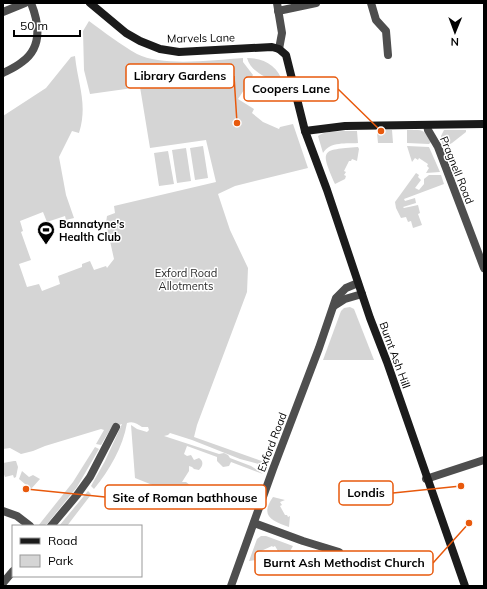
<svg xmlns="http://www.w3.org/2000/svg" width="487" height="589" font-family="Mulish,sans-serif">
<style>
.green{fill:#d5d5d5}
.lines{fill:none;stroke-linecap:round;stroke-linejoin:round}
.street{stroke:#4e4e4e;stroke-width:8}
.secondary{stroke:#1b1b1b;stroke-width:8}
.labels{text-anchor:middle;stroke-width:3;stroke-linejoin:round;paint-order:stroke}
.street-label{font-size:11px;fill:#000;stroke:#fff}
.poi-label{font-size:11px;font-weight:bold;fill:#000;stroke:#fff;text-anchor:start}
.park-label{font-size:11px;fill:#2c2c2c;stroke:#fff}
.leader{fill:none;stroke:#e8590c;stroke-width:1.5}
.callout-dot{fill:#e8590c;stroke:#fff;stroke-width:1.5}
.callout{fill:#fff;stroke:#e8590c;stroke-width:1.5}
.callout-label{font-size:12px;text-anchor:middle;font-weight:bold;fill:#000}
</style>
<rect width="100%" height="100%" fill="#fff"/>
<!-- green -->
<g class="green">
<path d="M89 21C104 32 121 45 137 54 163 67 213 60 243 58V62L253 75 247 85 253 89 250 94 244 90 238 99 254 109 252 113 263 122 279 129 280 127 293 124 308 168 235 186 218 194 230 230 248 268 247 292 197 425 194 437 267 463 266 466 240 459 192 440 170 433 168 435 164 436 219 454 224 453 228 455 230 458 251 466 263 474 231 462 229 466 223 467 217 461V457L187 446 184 454 187 456 191 455 194 460 199 458C204 461 203 466 199 470L194 469 192 467 189 466V471L182 482H186L191 486 189 493 184 494 181 493 179 487 174 488 172 491 165 493 162 492 160 488 135 478 131 425 137 429 147 432 149 430 148 427H142C137 424 134 421 127 423 123 447 109 471 94 489L91 486 105 461 122 424 111 428 101 445 96 444 104 430 101 429 45 446 33 451 21 454 10 448 3 449V116L46 88 71 57 75 56C78 85 88 104 79 133L72 131 59 157 66 195 74 218 66 220 65 216 47 222 43 212 20 221 23 231 21 232 31 260 19 264 27 287 39 284 42 291 60 284 58 276 82 267V264L90 261 94 270 106 266 107 268 114 259 106 223 107 216 115 213 114 206 216 182 206 140 150 148 140 87 90 94 84 70 83 31Z"/>
<path d="M247 58C264 58 278 66 283 83L279 84 276 83C265 76 251 72 247 58Z"/>
<path d="M384 130H392L393 143H378L377 133H384Z"/>
<path d="M407 130C422 130 424 128 431 142L429 144 407 143Z"/>
<path d="M444 130H466V132L452 143 443 148 441 136Z"/>
<path d="M357 131 358 143C347 144 330 141 323 153L318 136C325 130 347 131 357 131Z"/>
<path d="M203 146 208 178 195 180 190 148Z"/>
<path d="M407 146 429 147 440 172 426 173 429 168 427 166 428 164 419 158 418 160 415 158 412 162Z"/>
<path d="M358 147 359 149 357 161 352 159 351 161H349L344 171 346 172 344 175 346 176 345 179 335 184C320 149 321 150 358 147Z"/>
<path d="M186 148 191 181 177 183 172 150Z"/>
<path d="M168 151 174 184 159 186 154 153Z"/>
<path d="M416 173 419 175 418 177 421 180 415 188 419 190 424 184V179L429 175H441L444 184 404 199 405 201 415 198 416 203 403 207 404 208 418 205 420 213 418 214 422 225 413 228 411 221 408 222 406 217 401 218 396 208 395 202Z"/>
<path d="M350 307 354 309 374 360H323L341 311 344 308Z"/>
<path d="M95 447 99 449 77 487 47 524 43 526H38L73 482Z"/>
<path d="M14 461H16L18 467 16 477 14 478 13 475 5 477 3 472V463Z"/>
<path d="M22 471 29 477 33 475 40 479 31 489 19 479Z"/>
<path d="M88 491 91 494 90 496 70 522 67 526H59Z"/>
<path d="M273 497 285 500 280 502 282 505 280 506 285 515H287L288 517 290 516 289 527C273 521 259 517 273 497Z"/>
<path d="M261 536H266L293 546 289 553 286 555 282 554 280 550 278 551 275 546 273 547 272 546 261 551 262 554 260 555 262 559 249 561 257 539Z"/>
</g>
<g class="lines">
<!-- street -->
<g class="street">
<path d="M277 3 282 33 279 49"/>
<path d="M371 3 376 20 386 31 388 55"/>
<path d="M278 11 316 3"/>
<path d="M3 12 25 3"/>
<path d="M3 73C9 70 16 67 22 62 43 47 39 23 31 3"/>
<path d="M427 125 428 130 438 147 484 268"/>
<path d="M334 306 345 299 362 294"/>
<path d="M426 479 484 460"/>
<path d="M3 511 17 516 30 526"/>
<path d="M254 523 303 541 339 552"/>
<path d="M51 526 77 495 90 477 116 427"/>
<path d="M3 583 13 571"/>
<path d="M231 586 273 469 319 348 336 298 346 288 358 283"/>
</g>
<!-- secondary -->
<g class="secondary">
<path d="M90 3 126 33 140 41 160 49 179 52 272 47 279 49 286 55 305 131 327 190 370 318 387 362 465 586"/>
<path d="M305 131 345 126 484 124"/>
</g>
</g>
<!-- icons -->
<defs>
<symbol id="stadium-pin" viewBox="-11 -11 22 30"><path d="M0 17L-7.5 6A9.5 9.5 0 1 1 7.5 6Z" fill="#000" stroke="#fff"/><path d="M0-5a6.5 5 0 1 0 0 10a6.5 5 0 1 0 0-10ZM-3.5-1.8h7v3.6h-7Z" fill="#fff"/></symbol>
</defs>
<g fill-rule="evenodd">
<use href="#stadium-pin" x="36" y="220" width="20" height="27"/>
</g>
<g class="labels">
<!-- street labels -->
<g class="street-label">
<text transform="translate(201 38) rotate(-1)" y="4">Marvels Lane</text>
<text transform="translate(457 170) rotate(68)" y="4">Pragnell Road</text>
<text transform="translate(395 355) rotate(70)" y="4">Burnt Ash Hill</text>
<text transform="translate(272 442) rotate(-69)" y="4">Exford Road</text>
</g>
<!-- poi labels -->
<g class="poi-label">
<text x="59" y="228">Bannatyne's<tspan x="59" dy="13">Health Club</tspan></text>
</g>
<!-- park labels -->
<g class="park-label">
<text x="186" y="277">Exford Road<tspan x="186" dy="13">Allotments</tspan></text>
</g>
</g>
<!-- callouts -->
<path class="leader" d="M237 123L234 76M381 131L338 89M461 486L393 493M26 489L105 497M469 523L433 563"/>
<g class="callout-dot">
<circle cx="237" cy="123" r="4"/>
<circle cx="381" cy="131" r="4"/>
<circle cx="461" cy="486" r="4"/>
<circle cx="26" cy="489" r="4"/>
<circle cx="469" cy="523" r="4"/>
</g>
<g class="callout">
<rect x="126" y="64" width="108" height="24" rx="4"/>
<rect x="244" y="77" width="94" height="24" rx="4"/>
<rect x="339" y="481" width="54" height="24" rx="4"/>
<rect x="105" y="485" width="161" height="24" rx="4"/>
<rect x="255" y="551" width="178" height="24" rx="4"/>
</g>
<g class="callout-label">
<text x="180" y="80">Library Gardens</text>
<text x="291" y="93">Coopers Lane</text>
<text x="366" y="497">Londis</text>
<text x="185" y="502">Site of Roman bathhouse</text>
<text x="344" y="567">Burnt Ash Methodist Church</text>
</g>
<!-- border -->
<rect width="487" height="589" fill="none" stroke="#000000" stroke-width="8"/>
<!-- legend -->
<rect x="12" y="525" width="130" height="52" fill="#ffffff" stroke="#999999"/>
<rect x="20" y="538" width="20" height="6" fill="#1b1b1b" stroke="#999999"/>
<text x="48" y="545" font-size="12" fill="#000000">Road</text>
<rect x="20" y="555" width="20" height="12" fill="#d5d5d5" stroke="#999999"/>
<text x="48" y="565" font-size="12" fill="#000000">Park</text>
<!-- north arrow -->
<g transform="translate(455 32) rotate(181)" stroke="#ffffff" stroke-width="3" paint-order="stroke">
<path d="M0-3L7 15L0 10L-7 15Z" fill="#000000"/>
<text y="-6" font-size="11" font-weight="bold" text-anchor="middle" fill="#000000">N</text>
</g>
<!-- scale -->
<path d="M14 30v6h66v-6" fill="none" stroke="#000000" stroke-width="2"/>
<text x="20" y="30" font-size="12" fill="#000000" stroke="#ffffff" stroke-width="3" paint-order="stroke">50 m</text>
</svg>
